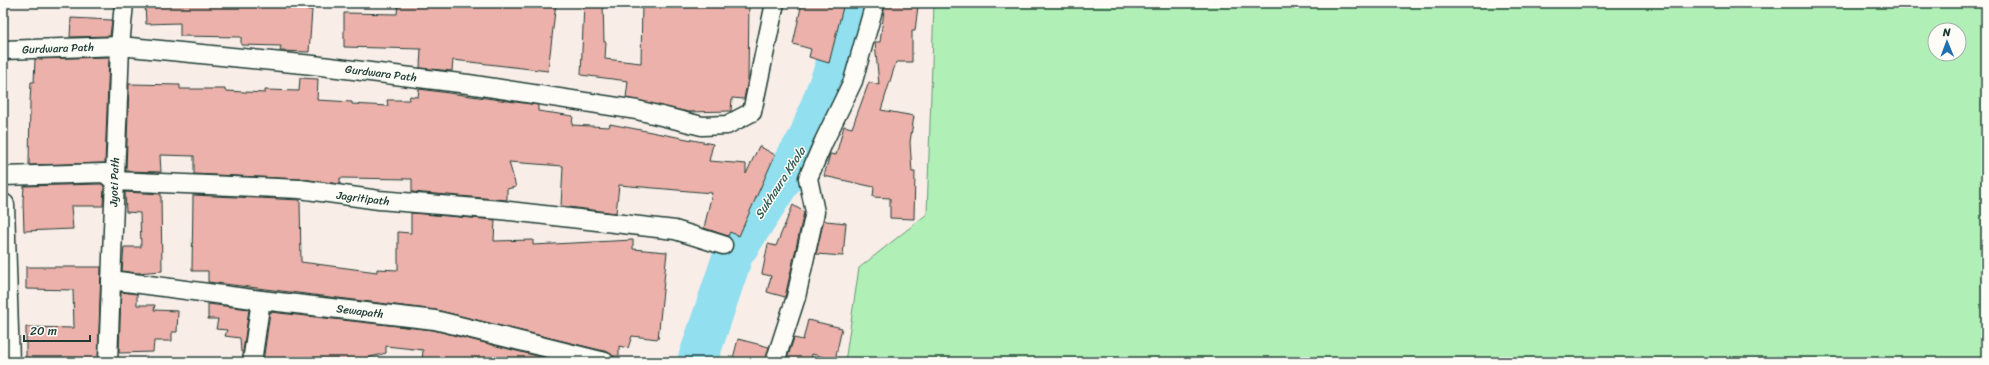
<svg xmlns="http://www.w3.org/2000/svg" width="1989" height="365" font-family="Sriracha,sans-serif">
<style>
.green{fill:#b0f0b7;stroke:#689676;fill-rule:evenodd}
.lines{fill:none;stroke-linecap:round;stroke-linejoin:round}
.river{stroke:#91dfef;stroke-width:40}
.building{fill:#ebb1aa;stroke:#1f3d34}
.minor-casing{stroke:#1f3d34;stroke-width:21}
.tertiary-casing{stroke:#1f3d34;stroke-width:25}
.minor{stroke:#fdfcf7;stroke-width:18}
.tertiary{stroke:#fdfcf7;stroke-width:22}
.labels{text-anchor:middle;stroke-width:3;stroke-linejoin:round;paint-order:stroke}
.street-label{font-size:11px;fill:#1f3d34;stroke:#fdfcf7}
.water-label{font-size:12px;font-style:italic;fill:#365d59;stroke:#fdfcf7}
</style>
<rect width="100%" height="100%" fill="#f9ede8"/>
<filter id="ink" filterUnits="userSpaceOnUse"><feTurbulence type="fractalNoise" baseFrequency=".025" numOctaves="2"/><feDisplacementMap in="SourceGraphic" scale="8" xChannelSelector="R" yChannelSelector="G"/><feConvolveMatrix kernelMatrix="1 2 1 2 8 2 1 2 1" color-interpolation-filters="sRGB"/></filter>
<g filter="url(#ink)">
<!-- green -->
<path class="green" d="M934 3H1986V362H845L859 268 927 214ZM1935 30H1959V54H1935Z"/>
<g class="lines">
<!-- river -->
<path class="river" d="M697 362 733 255 808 139 859 3"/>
</g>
<!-- building -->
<g class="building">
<path d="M145 3 232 5V3H303V9L312 10 309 52 280 51 281 46 241 45V37L180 36V23L146 24Z"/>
<path d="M398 3H417V5L556 3 548 71 453 60 452 71 420 68 421 49 344 47V13L397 14Z"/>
<path d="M584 3H603L604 42H606L605 59 641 63 642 3H749L748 79 744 99 732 98 731 111 688 112 626 98 628 81 581 75Z"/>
<path d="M802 3H844L829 63 809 57 811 49 793 44Z"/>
<path d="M885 3 918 6 915 31H912V62H896L881 110 914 116 910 142 912 172H915L914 219 890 218V198L873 197 874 187 824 176 830 154 836 155 844 126 852 128 869 82 879 85 875 42H880Z"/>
<path d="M71 18 112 20 110 36 70 37Z"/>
<path d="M109 57 105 163 29 165 30 103 31 82H34L35 59Z"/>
<path d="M300 78 318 79 317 100 352 102V104L388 106 387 100H409L410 96 418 97 419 89 538 105V111L573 116 572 125 609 127 610 124 713 144 709 161 746 164V174L759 146 775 155 739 236 730 232 728 236 704 228 712 193 619 185 616 213 561 206 563 166 509 162 516 187 507 189V200L412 192V179L340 178V184L301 179 194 174V156L160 155 161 172 126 171 129 84 180 85V89H225V91L265 93V90L299 91Z"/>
<path d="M101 184 104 186 103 206H71L73 229 24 231 23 201 24 186Z"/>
<path d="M125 192 161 194 162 271 137 273 122 271 124 247H141L140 213 126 212Z"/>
<path d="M193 195 300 200 301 262 377 272V269L398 270V232L411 233V213L495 220 494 241 533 240V245L633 240V249L667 252 658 339 632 336 628 348 619 346V356H613L608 352 436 310 208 282V271H192Z"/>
<path d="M793 205 804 212 785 297 767 292 771 276 762 274 768 244 776 246Z"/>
<path d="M824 219 826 221 846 223 843 256 816 254Z"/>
<path d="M26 267H101L98 362H26V327L74 328 73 290 26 289Z"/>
<path d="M121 292 137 294V305H155L154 310 178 311 177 332H172V341H154L153 352 119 353Z"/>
<path d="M208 304 249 309 243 352H241L240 338 225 336 227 330 216 329 218 319H208Z"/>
<path d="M270 312 433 330 561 362H422L423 350 386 346V353L352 362H263Z"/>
<path d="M808 320 842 328 835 360 812 354 811 362H786L794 338 803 340Z"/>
<path d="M738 339 769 347 765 362H732Z"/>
</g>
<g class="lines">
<defs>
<g id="minor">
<path d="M3 50 120 46 313 65 468 84 637 110 702 126 727 125 752 112 775 3"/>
<path d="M3 176 105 173 114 181 300 189 379 200 501 210 675 230 723 245"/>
<path d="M111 280 261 300 435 320 605 362"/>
<path d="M108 362 120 46 124 3"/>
<path d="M252 362 261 300"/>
<path d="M775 362 796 297 815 212 808 178 824 141 853 81 875 3"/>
</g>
<path id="tertiary" d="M3 205 8 362"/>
</defs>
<!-- minor casing -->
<use href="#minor" class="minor-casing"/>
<!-- tertiary casing -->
<use href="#tertiary" class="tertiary-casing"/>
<!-- minor -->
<use href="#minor" class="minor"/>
<!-- tertiary -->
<use href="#tertiary" class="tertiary"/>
</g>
</g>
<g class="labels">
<!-- street labels -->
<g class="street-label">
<text transform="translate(58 48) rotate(-2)" y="4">Gurdwara Path</text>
<text transform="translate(381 73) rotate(7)" y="4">Gurdwara Path</text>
<text transform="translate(114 182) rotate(-88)" y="4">Jyoti Path</text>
<text transform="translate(363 198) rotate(7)" y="4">Jagritipath</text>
<text transform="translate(360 311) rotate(7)" y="4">Sewapath</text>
</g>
<!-- water labels -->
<g class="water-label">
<text transform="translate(780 183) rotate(-57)" y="4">Sukhaura Khola</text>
</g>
</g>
<!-- margin -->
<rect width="1989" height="365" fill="none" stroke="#fdfcf7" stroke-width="16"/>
<rect x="8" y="8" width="1973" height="349" fill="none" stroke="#1f3d34" stroke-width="1.5" filter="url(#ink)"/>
<!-- north arrow -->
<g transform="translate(1947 42) rotate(359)"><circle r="19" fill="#fdfcf7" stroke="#a4b0a9"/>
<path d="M0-3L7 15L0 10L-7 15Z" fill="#1f6fb2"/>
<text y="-6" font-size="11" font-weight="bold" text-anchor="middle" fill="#1f3d34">N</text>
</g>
<!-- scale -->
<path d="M24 335v6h66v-6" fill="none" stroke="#1f3d34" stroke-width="2"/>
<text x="30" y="335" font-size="12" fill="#1f3d34" stroke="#fdfcf7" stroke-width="3" paint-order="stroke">20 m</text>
</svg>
